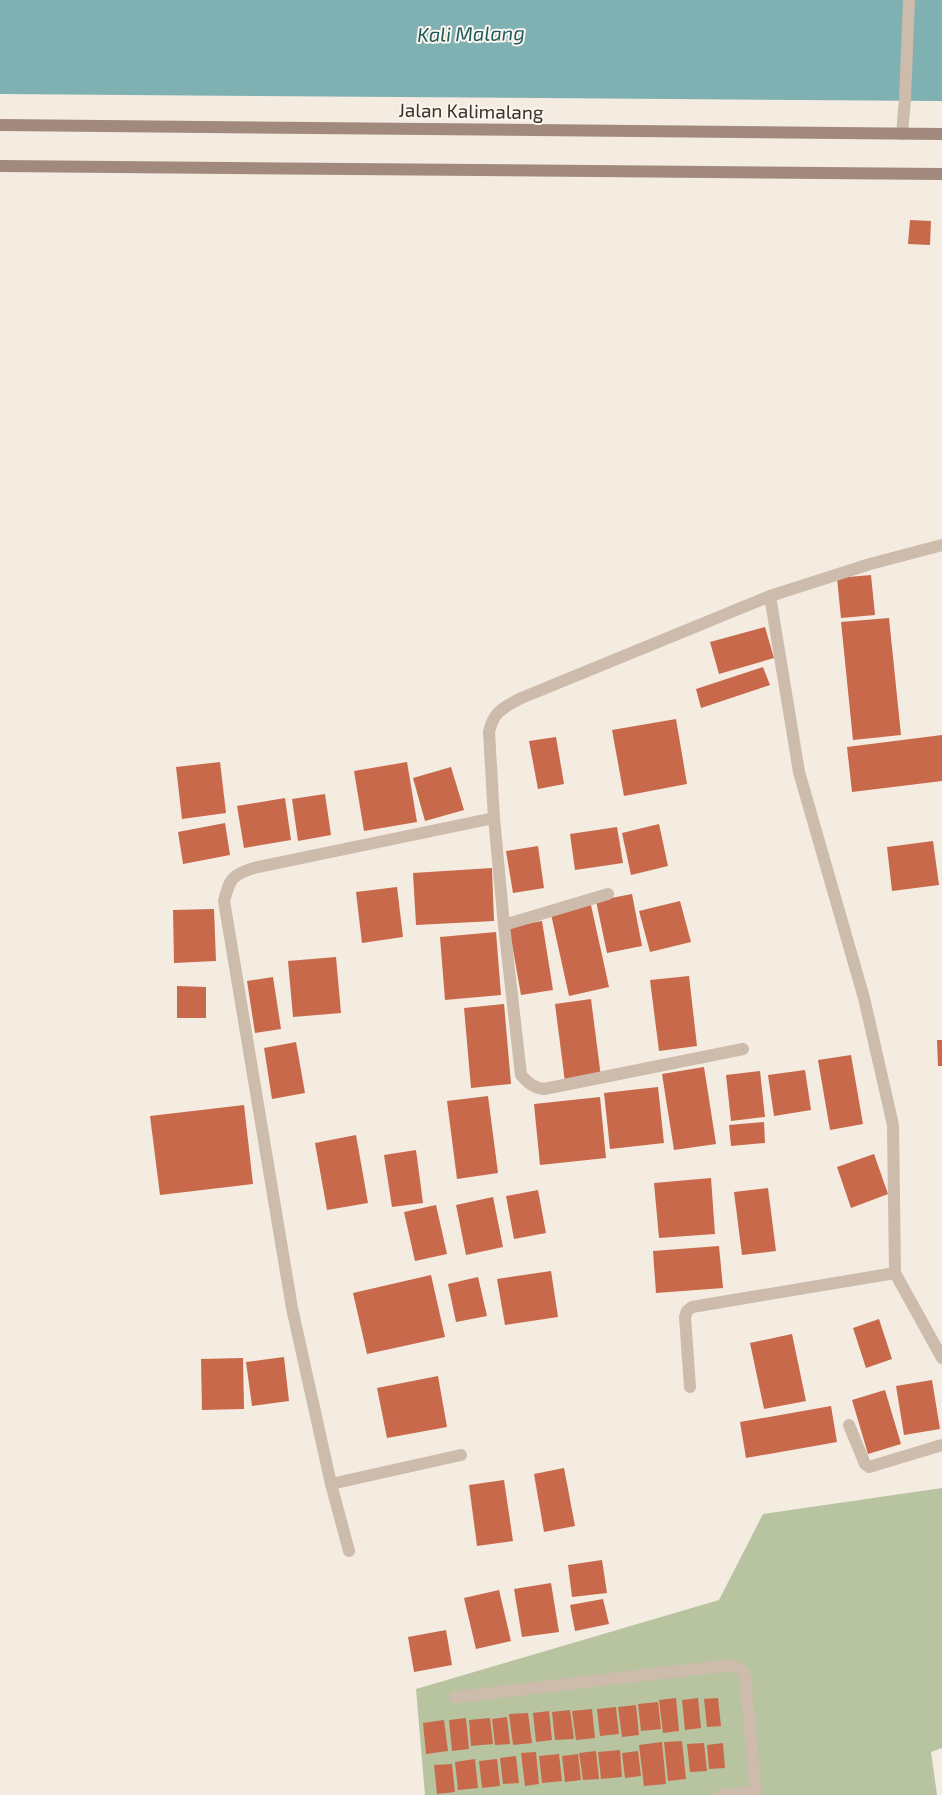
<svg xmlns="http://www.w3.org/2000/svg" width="942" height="1795" font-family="'Exo 2',sans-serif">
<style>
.green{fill:#b8c4a0}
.water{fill:#7fb0b2}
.building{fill:#c8694b}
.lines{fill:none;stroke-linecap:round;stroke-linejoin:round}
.street{stroke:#cdbbac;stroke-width:12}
.secondary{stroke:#a18a7d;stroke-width:12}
.labels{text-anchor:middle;stroke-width:4;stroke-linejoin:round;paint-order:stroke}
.street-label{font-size:19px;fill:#3b302b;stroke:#fbf5ee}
.water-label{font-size:20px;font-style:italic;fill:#1f5a5e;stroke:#fbf5ee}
</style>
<rect width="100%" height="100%" fill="#f4ebe1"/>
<!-- green -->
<path class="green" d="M942 1488V1748L931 1752 937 1795H425L416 1689 719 1600 763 1514Z"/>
<!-- water -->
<path class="water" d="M0 0H942V101L0 94Z"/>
<!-- building -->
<g class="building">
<path d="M910 220 931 221 930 245 908 244Z"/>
<path d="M871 575 875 615 841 618 837 578Z"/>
<path d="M889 618 901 735 853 740 841 622Z"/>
<path d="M765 627 774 658 719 674 710 642Z"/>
<path d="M763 667 770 685 701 708 696 689Z"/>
<path d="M676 719 687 784 624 796 612 730Z"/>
<path d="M942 735V781L852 792 847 747Z"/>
<path d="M556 737 564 784 538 789 529 741Z"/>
<path d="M220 762 226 813 182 819 176 767Z"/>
<path d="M407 762 417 822 364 831 354 771Z"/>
<path d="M451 767 464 810 425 821 413 778Z"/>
<path d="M325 794 331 835 298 841 292 799Z"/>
<path d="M285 798 291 840 244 848 237 806Z"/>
<path d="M225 823 230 855 183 864 178 832Z"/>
<path d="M659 824 668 866 631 875 622 833Z"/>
<path d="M617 827 623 863 575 870 570 834Z"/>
<path d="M933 841 939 885 892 891 887 847Z"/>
<path d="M538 846 544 888 513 893 506 851Z"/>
<path d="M492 868 494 921 416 925 413 873Z"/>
<path d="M397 887 403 937 362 943 356 892Z"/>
<path d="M632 894 642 946 607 953 596 901Z"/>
<path d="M680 901 691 942 650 952 639 911Z"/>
<path d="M591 905 609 987 569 996 551 914Z"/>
<path d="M214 909 216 961 174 963 173 910Z"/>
<path d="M542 921 553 990 521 995 509 927Z"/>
<path d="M496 932 501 995 445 1000 440 937Z"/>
<path d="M336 957 341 1013 293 1017 288 961Z"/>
<path d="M689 976 697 1046 659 1051 650 980Z"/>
<path d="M273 977 281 1029 255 1033 247 981Z"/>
<path d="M177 986 206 987V1018H177Z"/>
<path d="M591 999 601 1077 565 1082 555 1004Z"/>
<path d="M504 1004 511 1084 471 1088 464 1008Z"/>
<path d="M937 1040H942V1066H938Z"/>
<path d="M296 1042 305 1093 272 1099 264 1048Z"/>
<path d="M851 1055 863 1124 830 1130 818 1060Z"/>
<path d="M704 1067 716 1144 674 1150 662 1074Z"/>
<path d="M805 1070 811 1110 774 1116 768 1075Z"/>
<path d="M760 1071 765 1117 731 1121 726 1075Z"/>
<path d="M658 1087 664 1143 610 1149 604 1093Z"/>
<path d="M488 1096 498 1173 457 1179 447 1101Z"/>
<path d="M600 1097 606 1158 540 1165 534 1104Z"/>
<path d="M244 1105 253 1184 160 1195 150 1116Z"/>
<path d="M764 1122 765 1143 731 1146 729 1125Z"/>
<path d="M356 1135 368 1203 327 1210 315 1143Z"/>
<path d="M416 1150 423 1203 392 1207 384 1155Z"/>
<path d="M874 1154 888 1194 851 1208 837 1167Z"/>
<path d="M711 1178 715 1234 659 1238 654 1183Z"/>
<path d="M768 1188 776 1251 742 1255 734 1192Z"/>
<path d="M538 1190 546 1233 514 1239 506 1196Z"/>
<path d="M493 1197 503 1247 466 1255 456 1205Z"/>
<path d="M436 1205 447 1254 415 1261 404 1212Z"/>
<path d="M719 1246 723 1288 656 1293 653 1251Z"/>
<path d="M551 1271 558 1317 505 1325 497 1279Z"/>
<path d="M431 1275 445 1337 367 1354 353 1293Z"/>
<path d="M478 1277 487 1316 456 1322 448 1284Z"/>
<path d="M879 1319 892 1359 866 1368 853 1328Z"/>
<path d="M792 1334 806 1401 764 1409 750 1343Z"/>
<path d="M284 1357 289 1401 252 1406 246 1362Z"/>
<path d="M243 1358 244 1409 202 1410 201 1359Z"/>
<path d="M438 1376 447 1427 387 1438 377 1388Z"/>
<path d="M932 1380 940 1429 904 1435 896 1386Z"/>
<path d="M885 1390 901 1444 868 1454 852 1400Z"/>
<path d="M831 1406 837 1442 746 1458 740 1422Z"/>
<path d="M564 1468 575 1526 544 1532 534 1474Z"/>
<path d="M504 1480 513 1541 477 1546 469 1485Z"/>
<path d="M602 1560 607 1593 572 1597 568 1565Z"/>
<path d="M551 1583 559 1632 522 1637 514 1589Z"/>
<path d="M499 1590 511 1641 476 1649 464 1598Z"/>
<path d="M603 1599 609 1624 575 1631 570 1605Z"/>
<path d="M446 1630 452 1665 414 1672 408 1637Z"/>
<path d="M676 1698 679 1731 663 1733 659 1700Z"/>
<path d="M698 1698 701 1728 685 1730 682 1700Z"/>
<path d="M718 1698 721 1726 707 1727 704 1699Z"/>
<path d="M658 1702 661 1729 641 1731 638 1704Z"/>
<path d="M636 1705 639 1735 622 1737 618 1707Z"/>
<path d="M616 1707 619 1734 600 1736 597 1709Z"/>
<path d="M592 1709 595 1738 576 1740 572 1711Z"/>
<path d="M570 1710 574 1739 555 1740 552 1712Z"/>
<path d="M549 1711 552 1740 536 1742 533 1713Z"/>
<path d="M528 1713 532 1743 513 1745 509 1714Z"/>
<path d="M507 1717 510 1744 495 1745 492 1719Z"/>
<path d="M466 1718 469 1749 452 1751 449 1720Z"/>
<path d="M490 1718 493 1744 471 1746 469 1720Z"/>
<path d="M444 1720 448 1751 426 1754 423 1723Z"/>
<path d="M682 1741 686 1779 668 1781 664 1742Z"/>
<path d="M662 1742 666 1784 644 1786 639 1745Z"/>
<path d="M704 1743 707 1771 690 1772 687 1744Z"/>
<path d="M723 1743 725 1768 709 1769 707 1745Z"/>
<path d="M620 1750 622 1777 601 1779 598 1752Z"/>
<path d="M596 1751 599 1779 583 1780 579 1753Z"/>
<path d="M638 1751 641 1776 625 1778 622 1753Z"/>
<path d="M536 1752 539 1784 525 1786 521 1753Z"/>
<path d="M559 1754 562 1781 542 1783 539 1756Z"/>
<path d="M578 1754 581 1780 565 1782 562 1756Z"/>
<path d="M516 1756 519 1783 503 1784 500 1758Z"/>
<path d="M475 1759 478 1788 458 1790 455 1762Z"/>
<path d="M497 1759 500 1786 482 1788 479 1761Z"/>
<path d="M452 1764 455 1792 437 1794 434 1765Z"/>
</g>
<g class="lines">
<!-- street -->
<g class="street">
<path d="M902 134 905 99 909 0"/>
<path d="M770 596 799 772 864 998 893 1125 895 1273 942 1358"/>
<path d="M494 818 504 925 521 1075C528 1083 534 1088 544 1089L743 1049"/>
<path d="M504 925 608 894"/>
<path d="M690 1387 685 1317 687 1311 692 1307 895 1273"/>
<path d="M849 1425 865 1464 869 1467 942 1445"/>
<path d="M331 1484 461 1455"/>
<path d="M349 1551 331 1484 292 1308 224 901C230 879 231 875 254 868L494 818 489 732C494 711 502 709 519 699L770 596 870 564 942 545"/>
<path d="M456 1697 731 1665C737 1667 742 1670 745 1675L756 1795"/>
<path d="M721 1795 756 1792"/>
</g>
<!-- secondary -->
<g class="secondary">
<path d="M0 125 942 134"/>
<path d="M0 166 942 174"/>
</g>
</g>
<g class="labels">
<!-- street labels -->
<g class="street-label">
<text transform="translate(471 111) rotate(1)" y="7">Jalan Kalimalang</text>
</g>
<!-- water labels -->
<g class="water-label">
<text transform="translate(471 34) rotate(-1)" y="7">Kali Malang</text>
</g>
</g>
</svg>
